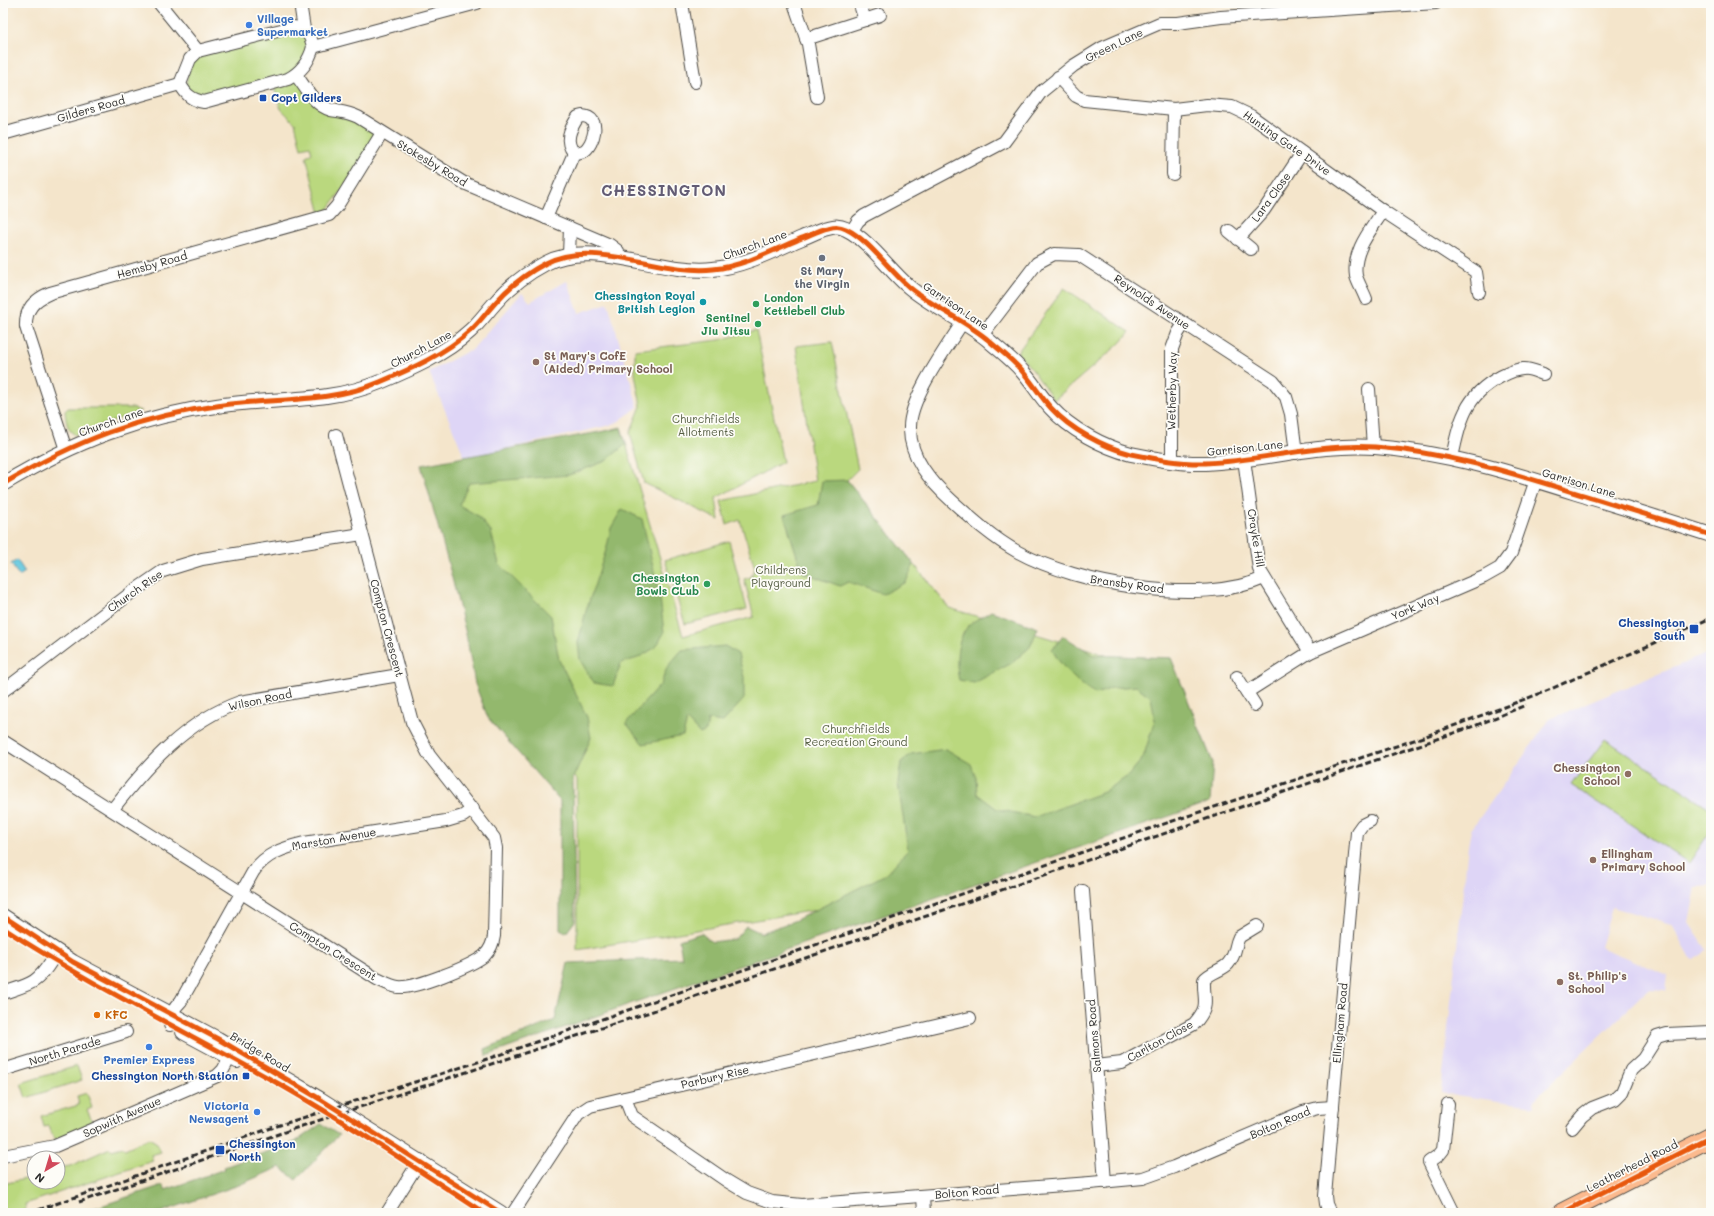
<svg xmlns="http://www.w3.org/2000/svg" width="1714" height="1216" font-family="Mali,sans-serif">
<style>
.built{fill:#ded5f6}
.green{fill:#bad87e;stroke:#728254}
.forest{fill:#93b86d;stroke:#5f724c}
.water{fill:#60c7de;stroke:#467984}
.lines{fill:none;stroke-linecap:round;stroke-linejoin:round}
.minor-casing{stroke:#494743;stroke-width:14}
.tertiary-casing{stroke:#494743;stroke-width:16}
.trunk-casing{stroke:#494743;stroke-width:21}
.minor{stroke:#fff;stroke-width:12}
.tertiary{stroke:#fff;stroke-width:14}
.trunk{stroke:#fcba8e;stroke-width:19}
.rail{stroke:#2b2b2b;stroke-width:3;stroke-dasharray:6 3;stroke-linecap:butt}
.cycleway-casing{stroke:#fdfcf7;stroke-width:8}
.cycleway{stroke:#e8590c;stroke-width:5}
.shop-dot{fill:#3f7fe0;stroke:#fdfcf7;stroke-width:1.5}
.transit-dot{fill:#1a4fb4;stroke:#fdfcf7;stroke-width:1.5}
.worship-dot{fill:#6b7280;stroke:#fdfcf7;stroke-width:1.5}
.culture-dot{fill:#0f9aa8;stroke:#fdfcf7;stroke-width:1.5}
.leisure-dot{fill:#2e9e5b;stroke:#fdfcf7;stroke-width:1.5}
.education-dot{fill:#8d6e63;stroke:#fdfcf7;stroke-width:1.5}
.food-dot{fill:#e8710a;stroke:#fdfcf7;stroke-width:1.5}
.labels{text-anchor:middle;stroke-width:3.5;stroke-linejoin:round;paint-order:stroke}
.shop-label{font-size:11px;font-weight:bold;fill:#366cbe;stroke:#fdfcf7;text-anchor:start}
.street-label{font-size:11px;fill:#2b2b2b;stroke:#fdfcf7}
.transit-label{font-size:11px;font-weight:bold;fill:#164399;stroke:#fdfcf7;text-anchor:start}
.worship-label{font-size:11px;font-weight:bold;fill:#5b616d;stroke:#fdfcf7}
.culture-label{font-size:11px;font-weight:bold;fill:#0d838f;stroke:#fdfcf7;text-anchor:end}
.leisure-label{font-size:11px;font-weight:bold;fill:#27864d;stroke:#fdfcf7;text-anchor:end}
.education-label{font-size:11px;font-weight:bold;fill:#785e54;stroke:#fdfcf7;text-anchor:start}
.park-label{font-size:11px;fill:#565f44;stroke:#fdfcf7}
.food-label{font-size:11px;font-weight:bold;fill:#c56008;stroke:#fdfcf7;text-anchor:start}
.district-label{font-size:15px;font-weight:bold;letter-spacing:1px;fill:#635c74;stroke:#fdfcf7}
</style>
<rect width="100%" height="100%" fill="#fdfcf7"/>
<filter id="ink" filterUnits="userSpaceOnUse"><feTurbulence type="fractalNoise" baseFrequency=".025" numOctaves="2"/><feDisplacementMap in="SourceGraphic" scale="8" xChannelSelector="R" yChannelSelector="G"/><feConvolveMatrix kernelMatrix="1 2 1 2 8 2 1 2 1" color-interpolation-filters="sRGB"/></filter>
<filter id="wash" filterUnits="userSpaceOnUse"><feTurbulence type="fractalNoise" baseFrequency=".012" numOctaves="4" result="noise"/><feDisplacementMap in="SourceGraphic" scale="16" xChannelSelector="R" yChannelSelector="G"/><feGaussianBlur stdDeviation="0.9" result="paint"/><feColorMatrix in="noise" values="0 0 0 0 0 0 0 0 0 0 0 0 0 0 0 0 0 1.4 0 .05"/><feComposite in="paint" operator="in"/></filter>
<g filter="url(#wash)">
<rect width="100%" height="100%" fill="#f4e5cb"/>
<!-- built -->
<g class="built">
<path d="M567 281 579 313 608 303 638 407 615 424 465 458 429 372 468 351 470 352 522 293 530 302Z"/>
<path d="M1711 652V886L1696 887 1689 923 1707 950 1692 960 1672 924 1612 907 1600 947 1668 975 1666 990 1649 989 1533 1101 1534 1106 1441 1093 1468 846 1471 830 1550 719Z"/>
</g>
<!-- green -->
<g class="green">
<path d="M288 28 312 40 296 75 312 98 382 133 322 218 306 156 312 153 310 146 301 148 295 123 281 109 273 84 204 102 185 93 190 59Z"/>
<path d="M1064 288 1130 332 1118 345 1054 400 1031 368 1017 353Z"/>
<path d="M756 330 783 462 716 498 719 520 644 483 630 433 641 406 635 374V350L719 340Z"/>
<path d="M832 342 858 469 847 480 949 608 1112 657 1171 658 1213 763 828 908 577 950V780L493 657 448 471 621 427 683 636 754 617 744 579 751 577 755 568 740 520 727 525 721 501 815 481 796 346Z"/>
<path d="M68 408H132L141 411 75 435C66 429 66 420 65 411Z"/>
<path d="M729 541 747 609 685 624 665 560Z"/>
<path d="M1605 739 1711 809V830L1689 863 1571 785Z"/>
<path d="M77 1066 82 1080 26 1098 21 1083Z"/>
<path d="M87 1093 92 1108 87 1110 94 1125 54 1140 49 1126 44 1127 41 1116 79 1105 77 1096Z"/>
<path d="M149 1138 157 1143 161 1152 151 1155 153 1161 25 1204 26 1210 15 1213H3V1184L34 1177V1182H58V1168L70 1166 110 1148 112 1150 122 1147 125 1149Z"/>
</g>
<!-- forest -->
<g class="forest">
<path d="M621 428 626 444 606 461 569 475 469 483 459 505 478 516 491 532 499 564 551 616 559 660 587 717 591 738 573 778 575 921 566 933 560 930V801L488 718 475 684 466 634 449 566 421 465Z"/>
<path d="M847 480 914 564 906 582 883 594 848 582 840 586 802 572 784 515 818 505 822 481Z"/>
<path d="M622 509 642 519 660 597 664 633 656 647 638 658 621 663 613 686 594 683 580 660 578 643 586 611 607 547 611 528Z"/>
<path d="M991 611 1038 628 1030 647 1012 663 974 683 959 680C955 662 956 640 969 625 974 620 984 616 991 611Z"/>
<path d="M1063 636 1094 655 1171 658 1213 763 1210 802 624 1006 486 1056 485 1049 555 1020 568 963 682 958 679 940 701 933 712 942 735 939 746 926 761 933 796 920 886 874 908 850 898 783 901 762 911 754 946 749 971 764 976 778 977 794 997 809 1035 817 1104 792 1128 776 1143 758 1155 720 1151 697 1136 686 1112 688 1096 694C1076 682 1064 670 1052 650Z"/>
<path d="M725 646 738 654 744 677V699L723 722 708 720 706 731 700 734 687 720 683 736 643 744 626 723 661 684 667 667 682 650Z"/>
<path d="M321 1124 339 1135 296 1180 280 1167 239 1185 158 1213H80L163 1185 165 1190 225 1169 224 1167 295 1142Z"/>
</g>
<!-- water -->
<path class="water" d="M17 560 25 572 19 576 11 564Z"/>
</g>
<g filter="url(#ink)">
<g class="lines">
<defs>
<g id="minor">
<path d="M159 3 198 51"/>
<path d="M300 3 304 29"/>
<path d="M682 3 695 82"/>
<path d="M794 3 808 44 817 97"/>
<path d="M861 8 865 20"/>
<path d="M293 27C306 28 311 35 313 47 309 62 301 72 288 79L204 102C192 100 186 95 180 84L190 59 198 51Z"/>
<path d="M806 39 880 15"/>
<path d="M313 47 477 3"/>
<path d="M296 75C306 88 314 105 331 110 342 112 348 112 358 117L464 183 610 245 618 251V258"/>
<path d="M1058 77 1076 96 1084 100 1174 109 1207 105 1232 107 1251 116 1383 211 1476 272 1479 292"/>
<path d="M582 116C603 117 593 145 584 151 581 152 577 153 574 153 564 141 570 129 578 117Z"/>
<path d="M3 134 180 84"/>
<path d="M1173 174 1174 109"/>
<path d="M546 218 574 153"/>
<path d="M1229 231 1251 249"/>
<path d="M851 232 858 221 864 216 1004 142 1041 92 1073 66 1102 48 1160 23H1178L1221 17 1436 3"/>
<path d="M1238 239 1264 210 1302 153"/>
<path d="M569 255 570 228"/>
<path d="M1366 299C1363 291 1358 283 1356 276 1352 251 1371 230 1383 211"/>
<path d="M962 323C946 349 910 397 910 427 909 457 931 482 952 501 973 520 993 538 1018 552 1078 585 1202 606 1264 578"/>
<path d="M982 335 1037 263 1054 254 1079 255 1273 381 1286 397 1291 414 1296 453"/>
<path d="M1369 389 1373 447"/>
<path d="M66 450 26 327C25 309 34 300 50 293L329 215 337 206 382 133"/>
<path d="M1452 458C1459 423 1465 395 1500 377 1506 374 1515 369 1523 369 1529 368 1537 372 1543 374"/>
<path d="M1244 459 1259 569 1310 652"/>
<path d="M1172 462V349L1178 333 1184 324"/>
<path d="M1237 677 1255 705"/>
<path d="M3 691 131 593 163 571 202 559 362 534"/>
<path d="M1247 692 1310 652 1484 577 1500 568 1511 553 1536 480"/>
<path d="M3 741 377 979C384 982 391 986 398 987 414 989 472 966 485 955 490 950 493 943 494 936L496 848 494 838 429 755 412 722 336 435"/>
<path d="M112 810C147 765 186 721 240 702L399 675"/>
<path d="M1083 891 1105 1182"/>
<path d="M3 993C30 984 36 985 52 960"/>
<path d="M170 1025C169 1015 174 1008 181 1001L253 872C265 854 283 848 304 843L446 821 463 816 473 809"/>
<path d="M1096 1066 1122 1063 1194 1024C1211 1005 1203 1001 1204 980 1210 972 1221 971 1228 964 1237 953 1234 947 1239 937L1257 926"/>
<path d="M3 1070 126 1032"/>
<path d="M625 1098 632 1116 727 1181 747 1193 772 1202 802 1205 1090 1183 1143 1178 1174 1167 1303 1112 1318 1108 1333 1107"/>
<path d="M1448 1104 1443 1150 1439 1155 1429 1162 1454 1213"/>
<path d="M1572 1128 1582 1116 1592 1108 1615 1099 1622 1092 1631 1070 1643 1059 1657 1037 1667 1034 1711 1032"/>
<path d="M3 1156 55 1146 217 1076 223 1070 230 1057"/>
<path d="M923 1196 924 1213"/>
<path d="M387 1213 420 1160"/>
<path d="M513 1213 578 1114 590 1106 970 1018"/>
<path d="M1330 1213 1326 1204 1325 1196 1357 832 1362 825 1370 821"/>
</g>
<g id="tertiary">
<path d="M3 484C75 441 139 416 223 405 275 398 331 403 380 382 411 369 445 354 470 331 479 323 486 313 495 303 509 287 527 273 546 263 594 238 661 275 713 269 744 266 774 250 802 238 810 235 819 230 828 228 836 226 839 226 846 229 869 240 889 270 909 287 933 307 962 319 987 339 998 349 1012 359 1022 371 1032 382 1040 396 1051 408 1070 429 1103 447 1131 454 1156 459 1181 464 1206 463 1262 461 1318 443 1375 447 1444 452 1510 472 1576 493 1621 507 1666 520 1711 535"/>
<path d="M3 916 73 962 218 1039 320 1099 501 1213"/>
<path d="M183 1032 237 1061"/>
</g>
<path id="trunk" d="M1562 1213 1711 1137"/>
</defs>
<!-- minor casing -->
<use href="#minor" class="minor-casing"/>
<!-- tertiary casing -->
<use href="#tertiary" class="tertiary-casing"/>
<!-- trunk casing -->
<use href="#trunk" class="trunk-casing"/>
<!-- minor -->
<use href="#minor" class="minor"/>
<!-- tertiary -->
<use href="#tertiary" class="tertiary"/>
<!-- trunk -->
<use href="#trunk" class="trunk"/>
<!-- rail -->
<g class="rail">
<path d="M79 1202 299 1127 650 1012 1477 725 1526 705"/>
<path d="M30 1213 277 1126 484 1060 1155 827 1429 735 1544 692 1711 618"/>
</g>
<defs>
<g id="cycleway">
<path d="M3 484C75 441 139 416 223 405 275 398 331 403 380 382 411 369 445 354 470 331 479 323 486 313 495 303 509 287 527 273 546 263 594 238 661 275 713 269 744 266 774 250 802 238 810 235 819 230 828 228 836 226 839 226 846 229 869 240 889 270 909 287 933 307 962 319 987 339 998 349 1012 359 1022 371 1032 382 1040 396 1051 408 1070 429 1103 447 1131 454 1156 459 1181 464 1206 463 1262 461 1318 443 1375 447 1444 452 1510 472 1576 493 1621 507 1666 520 1711 535"/>
<path d="M3 916 73 962 218 1039 320 1099 501 1213"/>
<path d="M3 928C92 986 187 1032 279 1084 349 1124 417 1169 484 1213"/>
<path d="M1562 1213 1711 1137"/>
</g>
</defs>
<!-- cycleway casing -->
<use href="#cycleway" class="cycleway-casing"/>
<!-- cycleway -->
<use href="#cycleway" class="cycleway"/>
</g>
</g>
<!-- markers -->
<g class="shop-dot">
<circle cx="249" cy="25" r="4"/>
<circle cx="149" cy="1047" r="4"/>
<circle cx="257" cy="1112" r="4"/>
</g>
<g class="transit-dot">
<rect x="259" y="94" width="8" height="8" rx="2"/>
<rect x="1689" y="624" width="10" height="10" rx="2"/>
<rect x="242" y="1072" width="8" height="8" rx="2"/>
<rect x="215" y="1145" width="10" height="10" rx="2"/>
</g>
<circle class="worship-dot" cx="822" cy="258" r="4"/>
<circle class="culture-dot" cx="703" cy="302" r="4"/>
<g class="leisure-dot">
<circle cx="756" cy="304" r="4"/>
<circle cx="758" cy="324" r="4"/>
<circle cx="707" cy="584" r="4"/>
</g>
<g class="education-dot">
<circle cx="536" cy="362" r="4"/>
<circle cx="1628" cy="774" r="4"/>
<circle cx="1593" cy="860" r="4"/>
<circle cx="1560" cy="982" r="4"/>
</g>
<circle class="food-dot" cx="97" cy="1015" r="4"/>
<g class="labels">
<!-- shop labels -->
<g class="shop-label">
<text x="257" y="23">Village<tspan x="257" dy="13">Supermarket</tspan></text>
<text x="149" y="1064" text-anchor="middle">Premier Express</text>
<text x="249" y="1110" text-anchor="end">Victoria<tspan x="249" dy="13">Newsagent</tspan></text>
</g>
<!-- street labels -->
<g class="street-label">
<text transform="translate(1114 45) rotate(-26)" y="4">Green Lane</text>
<text transform="translate(91 109) rotate(-16)" y="4">Gilders Road</text>
<text transform="translate(1287 143) rotate(35)" y="4">Hunting Gate Drive</text>
<text transform="translate(432 163) rotate(31)" y="4">Stokesby Road</text>
<text transform="translate(1271 197) rotate(-54)" y="4">Lara Close</text>
<text transform="translate(755 245) rotate(-20)" y="4">Church Lane</text>
<text transform="translate(152 265) rotate(-16)" y="4">Hemsby Road</text>
<text transform="translate(1152 302) rotate(34)" y="4">Reynolds Avenue</text>
<text transform="translate(956 306) rotate(34)" y="4">Garrison Lane</text>
<text transform="translate(421 349) rotate(-28)" y="4">Church Lane</text>
<text transform="translate(1172 391) rotate(-89)" y="4">Wetherby Way</text>
<text transform="translate(111 422) rotate(-19)" y="4">Church Lane</text>
<text transform="translate(1245 448) rotate(-6)" y="4">Garrison Lane</text>
<text transform="translate(1579 483) rotate(17)" y="4">Garrison Lane</text>
<text transform="translate(1256 538) rotate(81)" y="4">Crayke Hill</text>
<text transform="translate(1127 584) rotate(8)" y="4">Bransby Road</text>
<text transform="translate(135 591) rotate(-35)" y="4">Church Rise</text>
<text transform="translate(1415 607) rotate(-23)" y="4">York Way</text>
<text transform="translate(387 628) rotate(75)" y="4">Compton Crescent</text>
<text transform="translate(260 700) rotate(-12)" y="4">Wilson Road</text>
<text transform="translate(334 839) rotate(-10)" y="4">Marston Avenue</text>
<text transform="translate(333 951) rotate(32)" y="4">Compton Crescent</text>
<text transform="translate(1340 1023) rotate(-85)" y="4">Ellingham Road</text>
<text transform="translate(1094 1036) rotate(-95)" y="4">Salmons Road</text>
<text transform="translate(1160 1041) rotate(-29)" y="4">Carlton Close</text>
<text transform="translate(65 1051) rotate(-17)" y="4">North Parade</text>
<text transform="translate(260 1052) rotate(31)" y="4">Bridge Road</text>
<text transform="translate(715 1077) rotate(-13)" y="4">Parbury Rise</text>
<text transform="translate(122 1117) rotate(-24)" y="4">Sopwith Avenue</text>
<text transform="translate(1280 1123) rotate(-23)" y="4">Bolton Road</text>
<text transform="translate(1632 1166) rotate(-27)" y="4">Leatherhead Road</text>
<text transform="translate(967 1192) rotate(-5)" y="4">Bolton Road</text>
</g>
<!-- transit labels -->
<g class="transit-label">
<text x="271" y="102">Copt Gilders</text>
<text x="1685" y="627" text-anchor="end">Chessington<tspan x="1685" dy="13">South</tspan></text>
<text x="238" y="1080" text-anchor="end">Chessington North Station</text>
<text x="229" y="1148">Chessington<tspan x="229" dy="13">North</tspan></text>
</g>
<!-- worship labels -->
<g class="worship-label">
<text x="822" y="275">St Mary<tspan x="822" dy="13">the Virgin</tspan></text>
</g>
<!-- culture labels -->
<g class="culture-label">
<text x="695" y="300">Chessington Royal<tspan x="695" dy="13">British Legion</tspan></text>
</g>
<!-- leisure labels -->
<g class="leisure-label">
<text x="764" y="302" text-anchor="start">London<tspan x="764" dy="13">Kettlebell Club</tspan></text>
<text x="750" y="322">Sentinel<tspan x="750" dy="13">Jiu Jitsu</tspan></text>
<text x="699" y="582">Chessington<tspan x="699" dy="13">Bowls CLub</tspan></text>
</g>
<!-- education labels -->
<g class="education-label">
<text x="544" y="360">St Mary's CofE<tspan x="544" dy="13">(Aided) Primary School</tspan></text>
<text x="1620" y="772" text-anchor="end">Chessington<tspan x="1620" dy="13">School</tspan></text>
<text x="1601" y="858">Ellingham<tspan x="1601" dy="13">Primary School</tspan></text>
<text x="1568" y="980">St. Philip's<tspan x="1568" dy="13">School</tspan></text>
</g>
<!-- park labels -->
<g class="park-label">
<text x="706" y="423">Churchfields<tspan x="706" dy="13">Allotments</tspan></text>
<text x="781" y="574">Childrens<tspan x="781" dy="13">Playground</tspan></text>
<text x="856" y="733">Churchfields<tspan x="856" dy="13">Recreation Ground</tspan></text>
</g>
<!-- food labels -->
<g class="food-label">
<text x="105" y="1019">KFC</text>
</g>
<!-- district labels -->
<g class="district-label">
<text x="664" y="196">CHESSINGTON</text>
</g>
</g>
<!-- margin -->
<rect width="1714" height="1216" fill="none" stroke="#fdfcf7" stroke-width="16"/>
<!-- north arrow -->
<g transform="translate(46 1170) rotate(218)"><circle r="19" fill="#fdfcf7" stroke="#a9a8a5"/>
<path d="M0-3L7 15L0 10L-7 15Z" fill="#d1495b"/>
<text y="-6" font-size="11" font-weight="bold" text-anchor="middle" fill="#2b2b2b">N</text>
</g>
</svg>
